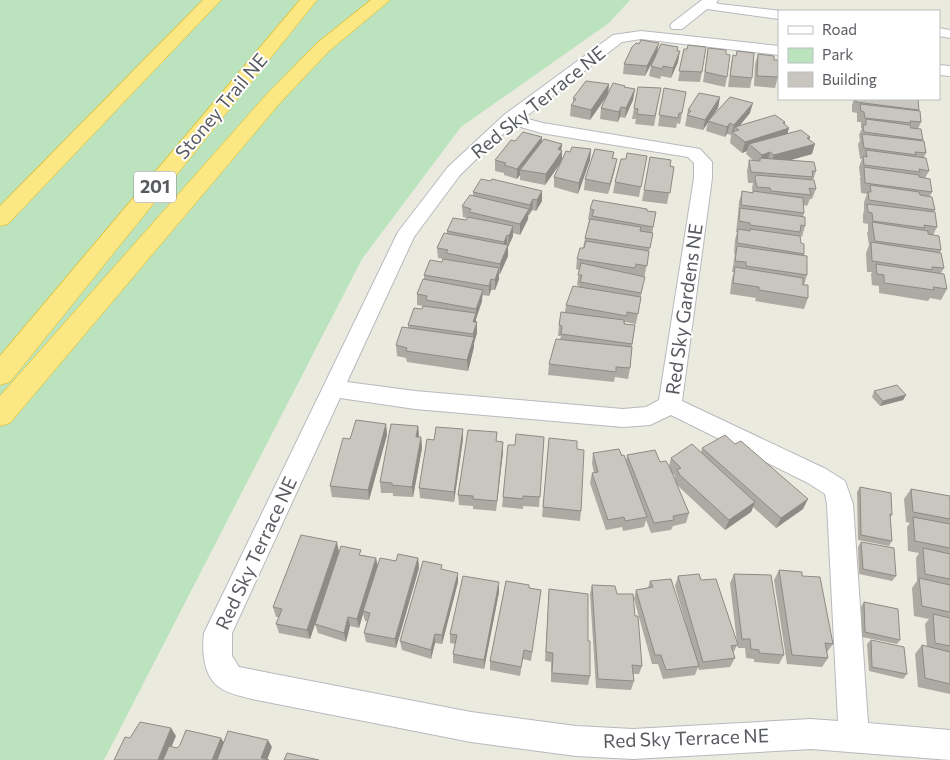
<svg xmlns="http://www.w3.org/2000/svg" width="950" height="760" font-family="Commissioner,sans-serif">
<style>
.green{fill:#bbe4be}
.lines{fill:none;stroke-linecap:round;stroke-linejoin:round}
.street-casing{stroke:#b7b9be;stroke-width:2}
.highway-casing{stroke:#e9b201;stroke-width:1}
.street{fill:#fff;fill-rule:evenodd}
.highway{fill:#fce785;fill-rule:evenodd}
.wall{fill:#acaaa3;fill-rule:evenodd}
.shaded-wall{fill:#8c8b85}
.building{fill:#c8c6be;stroke:#8c8b85}
.labels{text-anchor:middle;stroke-width:4;stroke-linejoin:round;paint-order:stroke}
.shield{fill:#fff;stroke:#8a8c90;stroke-width:1}
.shield-label{font-size:18px;font-weight:bold;fill:#585b60}
.street-label{font-size:19px;fill:#585b60;stroke:#fff}
</style>
<rect width="100%" height="100%" fill="#ebeadf"/>
<!-- green -->
<path class="green" d="M0 0H630L609 23 461 127 362 259 104 760H0Z"/>
<g class="lines">
<defs>
<g id="street">
<path d="M702 0H718L716 3 719 4 781 11H779V19L707 9 682 29H672L670 26 672 23Z"/>
<path d="M939 28 950 30V38L939 36Z"/>
<path d="M641 31 779 46V55L641 39 622 42 524 118 543 123 694 148 700 149 712 162V178L682 401 826 469 845 481 853 504 868 723 950 730V760L811 749 633 759 576 756 471 742 252 699C241 696 228 694 219 687 203 676 202 650 204 633L398 232 448 167 504 115 613 35ZM514 125 541 133 688 157 694 163V178L659 400 646 407 623 409 415 391 347 382 414 237 460 175 496 140ZM340 398 415 409 623 427 650 425 671 415 808 483 825 494 827 504 838 721 811 719 633 729 576 726 471 712 239 667 232 656V633Z"/>
<path d="M939 65 950 66V76L939 75Z"/>
</g>
<g id="highway">
<path d="M203 0H221L8 224 0 226V206Z"/>
<path d="M300 0H317L10 382 0 385V356Z"/>
<path d="M371 0H390L329 51 280 103 10 423 0 426V396L266 95 317 43Z"/>
</g>
</defs>
<!-- street casing -->
<use href="#street" class="street-casing"/>
<!-- highway casing -->
<use href="#highway" class="highway-casing"/>
<!-- street -->
<use href="#street" class="street"/>
<!-- highway -->
<use href="#highway" class="highway"/>
</g>
<!-- wall -->
<g class="wall">
<path d="M708 48 727 77 725 87 703 82Z"/>
<path d="M684 49H687L702 72 700 82 678 81Z"/>
<path d="M678 51V62L671 78 661 76 660 79 649 76 651 66 653 60 645 76 623 74 624 64 657 52Z"/>
<path d="M737 51 752 78 750 88 728 87 731 65 733 55 736 56Z"/>
<path d="M758 54 774 60 778 77 775 88 754 86 755 64Z"/>
<path d="M779 73V94L778 93Z"/>
<path d="M609 84 608 94 625 88 635 89 633 100 625 118 620 117 618 122 600 119 601 108 607 96 590 120 570 116 571 105 573 104V98Z"/>
<path d="M661 88 654 126 635 124 636 119H632L634 108Z"/>
<path d="M664 88 686 92 680 124 677 123 676 128 658 126Z"/>
<path d="M720 97 718 108 710 119 750 113 739 126 785 122V125L788 133 810 137 809 139 812 154 790 160 816 171 813 180 816 189 812 199H810L807 206 804 205V213L803 217 805 226 802 237 800 236 801 243 804 254V255L807 275 804 285 808 298 804 309 755 301 756 298 730 294 732 278 734 272H732L735 254H734L735 240 737 232H736L738 215 739 202 742 191 753 193 752 188 753 183H748L747 171 749 160 754 161 746 154 747 151 742 153 730 143 731 135 727 134 725 137 706 131 708 122 703 130 685 126 688 110Z"/>
<path d="M854 99H913L919 110V111L921 122 918 129 923 140 922 141 926 153 924 157 929 171 925 178 932 192 930 196 935 210 934 211 937 227 933 235 941 250 940 252 944 268 941 273 947 289 941 300 930 298 928 301 879 293V286L872 285 871 274 872 272H867L866 253 869 245 867 233 868 231V224L863 223V214L864 211V202L867 194 861 193 860 178 861 176H860L859 167 862 159H860L858 144 860 141 859 135 862 128H861V122H857V113L852 112V105Z"/>
<path d="M542 137V143L562 144 561 150 562 151V161L545 185 520 180V175L517 179 504 175V173L495 171V160L515 141Z"/>
<path d="M591 149 590 160 578 194 554 187V177L570 152Z"/>
<path d="M614 152 613 158 615 169 608 194 584 190 585 179Z"/>
<path d="M647 156 639 197 613 193 615 182 626 159Z"/>
<path d="M650 157 670 166 674 167 667 204 642 201Z"/>
<path d="M542 191V201L536 211 532 210 529 215H528V219L520 235 513 233V236L508 247V256L500 274H499V279L495 290H491L489 296 482 295V301L476 319 477 333 474 343V347L468 371 407 362 406 358 397 356 396 345 408 327V325L422 309 423 306 417 305V294L424 279V275L442 262 443 259 438 258 437 248 447 234V231L466 220 467 218 463 217 462 206 473 195V192Z"/>
<path d="M590 209 647 211 656 212 636 324 625 322V324L635 325 632 347 630 368 628 379 615 377 614 382 548 375 549 364 560 339 561 336H558L559 325 565 312 566 305 579 287V286L577 285 579 270 576 269 577 259 583 248 585 238 589 220 588 219Z"/>
<path d="M874 391 906 395 903 400 880 406 872 397Z"/>
<path d="M386 424 387 435 369 500 332 497 330 486 350 439Z"/>
<path d="M418 426 419 437H421L422 448 413 497 393 496V493H381L380 482Z"/>
<path d="M463 429V439L454 502 420 498 419 488 434 440Z"/>
<path d="M544 437 539 507 523 506V509L502 507 503 497 515 445Z"/>
<path d="M549 438 577 449 581 511 580 521 542 517Z"/>
<path d="M497 441 503 442V452L496 511 473 509V506L459 505 458 495Z"/>
<path d="M702 448 803 509 776 528 753 507 751 512 725 530 677 485 689 513 686 523 673 526 671 530 651 533 646 520 644 527 623 531 622 527 606 530 590 483 592 473H594L592 463 593 453 622 456 626 462 627 455 660 462 669 466 671 458 701 453ZM671 472 675 476 674 479Z"/>
<path d="M860 487 892 515 890 518 892 541 889 546 858 540 857 492Z"/>
<path d="M911 489 950 496V694L918 687 915 654 922 645 927 647 925 624 929 619 914 616 912 588 917 581 916 558 919 553 908 551 907 527 910 523 906 522 904 499Z"/>
<path d="M861 542 896 576 892 581 859 574 858 547Z"/>
<path d="M362 555 376 558 377 566 396 561 418 558 419 568 396 648 366 642 364 633 367 621H365L363 614 359 628 350 626 346 642 318 633 315 624 325 594 310 639 279 633 276 624 279 617H276L273 607Z"/>
<path d="M442 570 458 582 442 644 435 643 431 659 402 650 400 641Z"/>
<path d="M779 570 802 576 833 644 827 652 828 658 822 667 787 664 774 580Z"/>
<path d="M734 574 784 655 779 664 754 662V659L746 658 745 648H738L737 645 733 654 735 658 730 667 699 670 698 667 695 675 663 679 658 664H652L634 599 636 590 648 588 650 581 688 632 675 586 678 576 701 580 737 643 730 583Z"/>
<path d="M499 582V592L484 669 453 663V654L455 644 450 643V634Z"/>
<path d="M592 585 617 594 635 616 642 666 639 674H633L634 681 631 690 596 688 590 594Z"/>
<path d="M529 588 541 590 531 661 523 659 520 676 490 670V661Z"/>
<path d="M549 589 590 676 588 685 551 682V662L545 661Z"/>
<path d="M864 602 900 640 897 644 862 637 861 607Z"/>
<path d="M871 640 907 674 903 679 869 671 867 644Z"/>
</g>
<!-- shaded-wall -->
<g class="shaded-wall">
<path d="M659 43 657 53 645 76 647 66Z"/>
<path d="M680 51 678 62 671 78 673 68Z"/>
<path d="M609 84 608 94 590 120 591 110Z"/>
<path d="M635 89 633 100 625 118 626 108Z"/>
<path d="M720 97 718 108 703 130 705 120Z"/>
<path d="M753 103 750 113 737 129 735 127 733 133H732L734 125Z"/>
<path d="M621 107 620 117 618 122 619 112Z"/>
<path d="M785 122 783 130 789 128 786 139 749 144 747 151 742 153 745 142Z"/>
<path d="M730 123 727 134 725 137 727 127Z"/>
<path d="M542 137V147L520 170V175L517 179V169Z"/>
<path d="M810 137 807 146 815 144 812 154 770 166 774 155Z"/>
<path d="M562 144 561 152 562 151V161L545 185 546 174 558 149Z"/>
<path d="M591 149 590 160 578 194 579 183Z"/>
<path d="M770 152 767 163 759 165 762 155Z"/>
<path d="M617 159 615 169 608 194 610 184Z"/>
<path d="M542 191V201L536 211 537 200Z"/>
<path d="M533 199 532 210 529 215 530 205Z"/>
<path d="M529 209 528 219 520 235V224Z"/>
<path d="M513 226V236L508 247V256L500 274V264L508 245 509 236Z"/>
<path d="M507 235V246L504 253V242Z"/>
<path d="M499 268V279L495 290V280Z"/>
<path d="M491 279V290L489 296V286Z"/>
<path d="M483 290 482 301 476 319V324L473 322 476 314V309Z"/>
<path d="M477 322V333L474 343V347L468 371 467 360 473 339V334Z"/>
<path d="M906 395 903 400 880 406 883 401Z"/>
<path d="M386 424 387 435 369 500 368 490Z"/>
<path d="M418 426 419 436 417 448 416 437Z"/>
<path d="M463 429V439L454 502V492Z"/>
<path d="M421 437 422 448 413 497 412 487Z"/>
<path d="M503 442V452L496 511 497 501Z"/>
<path d="M808 499 803 509 776 528 781 518Z"/>
<path d="M755 502 751 512 725 530 729 520Z"/>
<path d="M337 542 339 552 310 639 307 630Z"/>
<path d="M376 558 378 567 363 611V614L359 628 357 619Z"/>
<path d="M418 558 419 568 396 648 395 639Z"/>
<path d="M458 573V582L442 644V635Z"/>
<path d="M499 582V592L484 669V660Z"/>
<path d="M348 617 350 626 346 642 344 633Z"/>
<path d="M435 634V643L431 659V650Z"/>
<path d="M171 728 176 736 166 760H158Z"/>
<path d="M221 738 226 746 220 760H212Z"/>
<path d="M268 740 272 747 267 760 261 758Z"/>
</g>
<!-- building -->
<g class="building">
<path d="M641 40 659 43 647 66 624 64 632 47 636 43 639 44Z"/>
<path d="M661 44 678 47 677 51H680L673 68 663 66 662 69 651 66Z"/>
<path d="M688 45 706 47 702 72 679 71 684 49H687Z"/>
<path d="M708 48 726 50V54L730 55 727 77 705 72Z"/>
<path d="M737 51 754 53 752 78 730 76 733 55 736 56Z"/>
<path d="M758 54 774 56V60H778V77L757 76Z"/>
<path d="M586 81 609 84 591 110 571 105 576 99 573 98Z"/>
<path d="M613 83 625 86 624 87 635 89 626 108 621 107 619 112 601 108Z"/>
<path d="M638 87 661 88 655 116 637 114 638 109 634 108Z"/>
<path d="M664 88 686 92 682 113H679L678 118 659 115Z"/>
<path d="M699 93 720 97 705 120 687 115 691 111 688 110Z"/>
<path d="M730 97 753 103 734 125 730 123 727 127 708 121Z"/>
<path d="M856 99H918L919 110 856 102Z"/>
<path d="M860 104 920 111 921 122 910 121 911 123 865 118 864 112 861 111Z"/>
<path d="M775 115 785 122 783 123 789 128 745 142 732 132 739 130 735 127Z"/>
<path d="M866 119 910 125 911 128 921 129 923 140 864 132 863 125H866Z"/>
<path d="M801 130 810 137 807 138 815 144 774 155 770 152 762 155 749 144Z"/>
<path d="M523 132 542 137 517 169 504 165 506 163 495 160 511 140 515 141Z"/>
<path d="M862 134 924 141 926 153 915 152 916 155 864 148Z"/>
<path d="M544 139 562 144 558 149 562 151 546 174 520 170Z"/>
<path d="M572 147 591 149 579 183 554 177 566 151 570 152Z"/>
<path d="M595 149 614 152 612 158 617 159 610 184 585 179Z"/>
<path d="M866 150 926 158 929 171 919 169 920 172 864 165 863 156 867 157Z"/>
<path d="M627 153 647 156 641 187 615 182 621 159H626Z"/>
<path d="M650 157 671 160 670 166 674 167 670 193 644 190Z"/>
<path d="M760 158 814 162 816 171H812L813 177 751 172 749 160 760 161Z"/>
<path d="M864 167 919 175V177L930 179 932 192 865 183Z"/>
<path d="M756 175 814 180 816 189 809 188 811 195 771 191 770 188 757 187 755 178Z"/>
<path d="M481 179 491 181 492 179 542 191 537 200 533 199 530 205 473 192Z"/>
<path d="M870 185 919 192 920 195 932 197 935 210 869 200 868 192H871Z"/>
<path d="M742 191 753 193V191L803 198 804 213 741 205Z"/>
<path d="M470 195 529 209 520 224 469 212 471 209 462 206Z"/>
<path d="M593 200 647 209V211L656 212 653 227 592 216 594 210 590 209Z"/>
<path d="M867 204 935 212 937 227 924 225 925 228 873 221 872 213 868 212Z"/>
<path d="M740 208 805 217V226L801 225 800 232 750 225V223L739 221Z"/>
<path d="M468 217 513 226 509 236 507 235 504 242 447 231 453 218 466 220Z"/>
<path d="M590 219 641 227 640 231 653 233 650 248 585 238Z"/>
<path d="M872 222 928 231V234L939 236 941 250 875 241Z"/>
<path d="M738 229 750 231V229L800 236 801 243 804 244V254L737 243Z"/>
<path d="M444 233 508 245 500 264 446 253 448 250 437 248Z"/>
<path d="M586 241 649 251 647 266 636 264 635 268 577 259 580 248H584Z"/>
<path d="M871 242 941 253 944 268 932 267V270L872 261Z"/>
<path d="M737 246 807 256V275L746 266V262L735 261Z"/>
<path d="M443 259 499 268 495 280 491 279 489 286 424 275 430 260 442 262Z"/>
<path d="M581 263 645 277 641 293 580 282 582 275H578Z"/>
<path d="M876 264 944 274 947 289 933 287 934 290 884 283V275L877 274Z"/>
<path d="M735 267 803 278V285H808V298L759 290V287L733 283Z"/>
<path d="M423 279 483 290 476 309 426 300 427 296 417 294Z"/>
<path d="M573 286 641 297 638 314 627 312V316L566 305Z"/>
<path d="M423 306 476 313 473 322H477L473 334 408 325 414 308 422 309Z"/>
<path d="M561 312 624 320V324L635 325 632 344 561 334 562 326 559 325Z"/>
<path d="M402 327 474 337 467 360 406 351 407 348 396 345Z"/>
<path d="M556 339 632 347 630 368 616 367V372L549 364Z"/>
<path d="M897 385 906 395 883 401 874 391Z"/>
<path d="M356 420 386 424 368 490 330 486 343 438 350 439Z"/>
<path d="M391 424 418 426 416 437H421L412 487 392 485V483L380 482Z"/>
<path d="M436 427 463 429 454 492 419 488 427 439 434 440Z"/>
<path d="M468 430 497 432 496 441 503 442 497 501 473 499V496L458 495Z"/>
<path d="M516 434 544 437 540 497 523 496V499L503 497 508 445H515Z"/>
<path d="M725 435 735 444 741 441 808 499 781 518 702 448Z"/>
<path d="M549 438 577 441V449L584 450 581 511 543 507Z"/>
<path d="M692 444 755 502 729 520 680 475 677 470 681 468 671 458Z"/>
<path d="M619 449 622 456 624 455 647 517 625 521 624 517 608 520 592 473 598 472 593 453Z"/>
<path d="M655 450 660 462 666 461 670 468 689 513 673 516 674 520 654 523 627 455Z"/>
<path d="M860 487 891 493 892 515 890 514 892 541 861 535Z"/>
<path d="M911 489 950 496V519L913 512Z"/>
<path d="M913 517 950 524V548L915 541Z"/>
<path d="M301 535 337 542 307 630 276 624 282 609 273 607Z"/>
<path d="M861 542 894 548 896 576 863 569Z"/>
<path d="M341 546 361 550 359 555 376 558 357 619 348 617 344 633 315 624Z"/>
<path d="M923 548 950 554V579L925 574Z"/>
<path d="M398 554 418 558 395 639 364 633 370 613 363 611 380 558 396 561Z"/>
<path d="M423 561 442 565 441 569 458 573 442 635 435 634 431 650 400 641Z"/>
<path d="M779 570 802 572V576L820 577 833 644 825 643 828 658 792 655Z"/>
<path d="M699 574 701 580 716 579 738 645 731 646 735 658 703 662 678 576Z"/>
<path d="M734 574 771 575 784 655 759 653V650L751 649 750 639H742Z"/>
<path d="M463 576 499 582 484 660 453 654 457 635 450 634Z"/>
<path d="M919 578 950 585V612L922 606Z"/>
<path d="M671 579 699 666 666 670 661 655H655L636 590 653 587 650 581Z"/>
<path d="M506 581 529 585V588L541 590 532 652 524 650 521 667 490 661Z"/>
<path d="M592 585 615 586 617 594H633L635 616H638L642 666 632 665 634 681 598 679Z"/>
<path d="M549 589 588 594V641H590V676L552 673 553 653 546 652Z"/>
<path d="M864 602 898 609 900 640 865 632Z"/>
<path d="M933 614 950 618V646L935 643Z"/>
<path d="M871 640 904 647 907 674 872 667Z"/>
<path d="M922 645 950 652V684L925 678Z"/>
<path d="M140 722 171 728 158 760H114L125 737 130 738Z"/>
<path d="M186 730 221 738 212 760H163L169 746 177 748 180 745Z"/>
<path d="M228 731 268 740 261 758 269 760H217Z"/>
<path d="M287 753 319 760H284Z"/>
</g>
<g class="labels">
<!-- shield labels -->
<rect class="shield" x="134" y="171.5" width="42" height="31" rx="4"/>
<g class="shield-label">
<text x="155" y="193">201</text>
</g>
<!-- street labels -->
<g class="street-label">
<text transform="translate(538 102) rotate(-39)" y="7">Red Sky Terrace NE</text>
<text transform="translate(221 106) rotate(-50)" y="7">Stoney Trail NE</text>
<text transform="translate(684 309) rotate(-82)" y="7">Red Sky Gardens NE</text>
<text transform="translate(256 553) rotate(-65)" y="7">Red Sky Terrace NE</text>
<text transform="translate(686 738) rotate(-2)" y="7">Red Sky Terrace NE</text>
</g>
</g>
<!-- legend -->
<rect x="778" y="10" width="162" height="90" fill="#ffffff" stroke="#bcbdbf"/>
<rect x="788" y="26" width="25" height="8" fill="#ffffff" stroke="#bcbdbf"/>
<text x="822" y="35" font-size="15" fill="#585b60">Road</text>
<rect x="788" y="48" width="25" height="15" fill="#bbe4be" stroke="#bcbdbf"/>
<text x="822" y="60" font-size="15" fill="#585b60">Park</text>
<rect x="788" y="72" width="25" height="15" fill="#c8c6be" stroke="#bcbdbf"/>
<text x="822" y="85" font-size="15" fill="#585b60">Building</text>
</svg>
